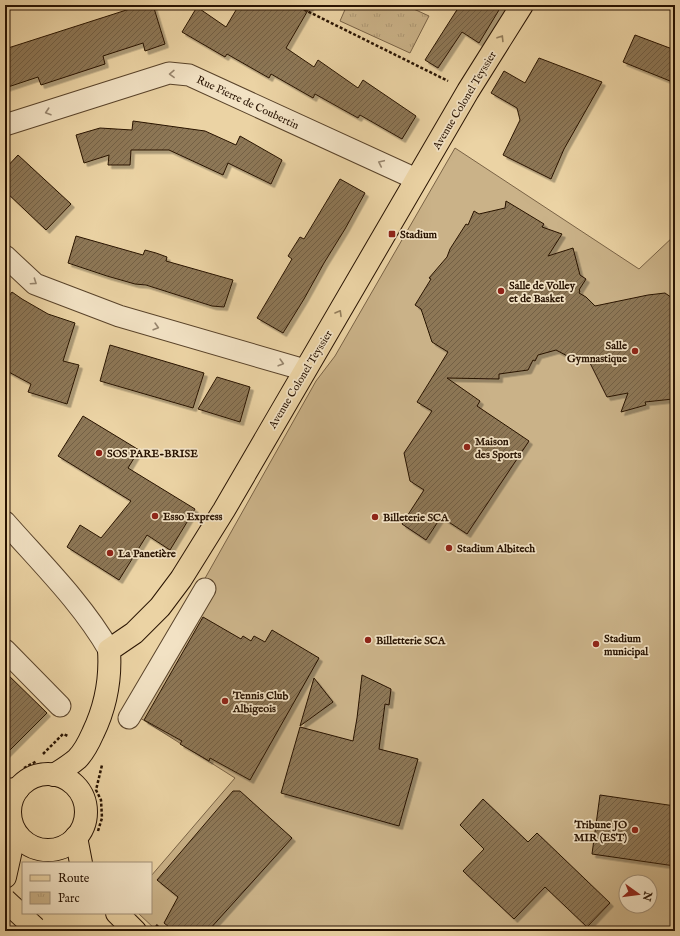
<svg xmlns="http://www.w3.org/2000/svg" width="680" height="936" font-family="'IM FELL English',serif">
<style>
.park{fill:url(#park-tufts);stroke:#796245}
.garden{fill:#cab288;stroke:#796245;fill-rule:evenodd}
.building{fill:url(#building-hatch);stroke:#281302;filter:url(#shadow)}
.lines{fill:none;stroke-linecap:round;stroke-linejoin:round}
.minor-casing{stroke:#59432a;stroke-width:23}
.major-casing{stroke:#281302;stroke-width:24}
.highway-casing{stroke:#281302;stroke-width:24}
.path{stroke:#281302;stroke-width:2.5;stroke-dasharray:3 2;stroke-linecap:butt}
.minor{stroke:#f2e2c4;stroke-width:21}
.major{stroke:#ebd3a4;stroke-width:22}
.highway{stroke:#ebd3a4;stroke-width:22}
.highway-bridge-casing{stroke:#281302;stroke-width:24;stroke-linecap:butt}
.highway-bridge{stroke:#ebd3a4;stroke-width:22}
.oneway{stroke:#937d5b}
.oneway2{stroke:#97856d}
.poi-dot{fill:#8f2418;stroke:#f2e2c4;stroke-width:1.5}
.labels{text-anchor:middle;stroke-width:3.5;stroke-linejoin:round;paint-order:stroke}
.street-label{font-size:11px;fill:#281302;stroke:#f2e2c4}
.poi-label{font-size:11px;font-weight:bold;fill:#281302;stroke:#f2e2c4;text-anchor:start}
</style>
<defs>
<pattern id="park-tufts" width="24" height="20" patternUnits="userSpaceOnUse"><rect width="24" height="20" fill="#cab288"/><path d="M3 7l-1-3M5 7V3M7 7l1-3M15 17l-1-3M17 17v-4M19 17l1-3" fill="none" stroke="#ae9874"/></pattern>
<pattern id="building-hatch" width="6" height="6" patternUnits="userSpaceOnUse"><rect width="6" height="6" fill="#8d7756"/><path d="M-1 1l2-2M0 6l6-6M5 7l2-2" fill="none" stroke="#736045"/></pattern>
<filter id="shadow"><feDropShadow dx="3.5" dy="3.5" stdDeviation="0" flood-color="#0004"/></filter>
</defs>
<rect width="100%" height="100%" fill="#ebd3a4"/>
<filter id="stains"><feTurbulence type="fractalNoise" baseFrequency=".005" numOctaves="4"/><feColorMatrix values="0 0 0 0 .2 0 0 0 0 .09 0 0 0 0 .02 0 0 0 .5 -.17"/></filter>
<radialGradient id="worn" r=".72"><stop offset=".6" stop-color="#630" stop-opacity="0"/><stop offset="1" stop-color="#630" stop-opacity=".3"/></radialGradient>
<!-- park -->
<path class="park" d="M347 5H405L429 16 410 53 340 21Z"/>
<!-- garden -->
<path class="garden" d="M455 148 639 269 675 235V931H157L138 913H151V876L235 778 137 716 190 605 316 381 335 356ZM626 882H650V906H626Z"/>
<!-- building -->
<g class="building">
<path d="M142 5H153L165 44 145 51 143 43 103 56 105 64 41 85 38 77 5 88V49Z"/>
<path d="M239 5H311L286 48 314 67 318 60 358 88 363 80 416 116 402 139 360 115 358 118 315 94 313 98 271 74 269 78 227 54 225 57 182 32 197 7 226 27Z"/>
<path d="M460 5H502L479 43 462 32 438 68 425 60Z"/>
<path d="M635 35 675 50V83L623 62Z"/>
<path d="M539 58 602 82 564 149 551 179 503 155 520 120 517 108 491 93 504 71 525 83Z"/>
<path d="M133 121 205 131 236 145 240 136 282 160 271 184 228 163 223 175 169 150H131L130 165H108L109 155 84 163 76 135 100 128 132 130Z"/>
<path d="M18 155 71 204 46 230 5 191V169Z"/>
<path d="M340 179 365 193 345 229 324 263 304 299 283 333 257 318 292 259 288 256 300 237 304 239Z"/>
<path d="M506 201 544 224 542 227 562 234 548 256 573 248 580 275 586 279 579 290 580 291 579 293 586 297 595 306 648 295 665 293 675 300V395L672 396 673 399 645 402 646 405 621 412 628 393 607 397 587 357 575 360 556 350 538 355 535 361 533 360 528 370 499 374V379L447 378 480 401 477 406 529 441 467 534 441 517 426 540 402 524 424 490 410 481 404 453 432 411 417 402 448 352 432 342 421 309 415 305 431 279 429 278 447 257 450 249 466 224 468 225 474 211 479 214 505 208Z"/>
<path d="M76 236 143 255 145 250 156 253 167 257 166 261 233 280 224 307 212 306 146 285 135 284 107 276 68 263Z"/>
<path d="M12 292 22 299 48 314 75 323 63 361 79 365 67 404 28 392 31 384 5 370V301Z"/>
<path d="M110 345 204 373 193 408 100 381Z"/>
<path d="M217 377 250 387 240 422 198 409Z"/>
<path d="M83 416 139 450 128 468 195 509 170 550 147 535 119 580 67 547 80 525 101 538 131 501 58 456Z"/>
<path d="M203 617 241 639 243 636 251 641 254 636 265 642 272 630 319 658 250 780 210 758 209 761 180 744 182 741 144 720Z"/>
<path d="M5 672 47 713 5 755Z"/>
<path d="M362 675 391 689 389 705 385 704 379 749 418 759 399 826 281 793 300 727 353 741 357 718Z"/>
<path d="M314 678 333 702 300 726Z"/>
<path d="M233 791H240L292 838 208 931H174L164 923 178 897 157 880Z"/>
<path d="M600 795 675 806V866L592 854Z"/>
<path d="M483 799 528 842 537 833 610 903 587 927 545 887 514 919 463 871 484 849 460 825Z"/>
</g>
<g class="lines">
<defs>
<g id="minor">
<path d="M5 125 169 73 189 75 416 179"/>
<path d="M5 256 35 284 119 316 305 370"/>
<path d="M5 522C41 563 82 603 109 650"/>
<path d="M5 650 60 706"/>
<path d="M129 718 205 589"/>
</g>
<g id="major">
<circle cx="48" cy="812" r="38"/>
<path d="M54 775C62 770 70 765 77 759 84 752 89 742 93 733 106 706 111 680 109 650L134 633 160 607 181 579 224 510 468 91 522 5"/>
<path d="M5 877 15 832"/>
</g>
<g id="highway">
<path d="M5 790 18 789"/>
<path d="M76 837 81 863"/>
<path d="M117 913 135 931"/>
</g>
</defs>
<!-- minor casing -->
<use href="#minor" class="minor-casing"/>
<!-- major casing -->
<use href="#major" class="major-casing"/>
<!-- highway casing -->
<use href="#highway" class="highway-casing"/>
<!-- path -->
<g class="path">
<path d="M295 5 448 81"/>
<path d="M43 754 63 734 68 736"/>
<path d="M24 768 37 761"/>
<path d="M98 831 102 818 101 800 96 790 102 765"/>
<path d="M156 925 163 931"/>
</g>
<!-- minor -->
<use href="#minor" class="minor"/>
<!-- major -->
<use href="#major" class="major"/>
<!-- highway -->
<use href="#highway" class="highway"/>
<defs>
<path id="highway-bridge" d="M5 900 35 928"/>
</defs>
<!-- highway-bridge casing -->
<use href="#highway-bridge" class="highway-bridge-casing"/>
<!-- highway-bridge -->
<use href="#highway-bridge" class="highway-bridge"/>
</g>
<!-- one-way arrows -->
<defs><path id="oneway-chevron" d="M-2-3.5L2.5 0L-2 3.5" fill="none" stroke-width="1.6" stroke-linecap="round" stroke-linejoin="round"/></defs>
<g class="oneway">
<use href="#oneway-chevron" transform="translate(501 38) rotate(-58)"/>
<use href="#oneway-chevron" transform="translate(339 313) rotate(-60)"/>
</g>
<g class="oneway2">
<use href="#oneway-chevron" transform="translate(172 74) rotate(179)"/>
<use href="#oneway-chevron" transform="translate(48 112) rotate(162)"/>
<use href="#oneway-chevron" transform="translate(381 163) rotate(-155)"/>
<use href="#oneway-chevron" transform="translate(34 282) rotate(34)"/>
<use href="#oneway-chevron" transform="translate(156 327) rotate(16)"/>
<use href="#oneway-chevron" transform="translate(281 363) rotate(16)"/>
</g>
<!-- markers -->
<g class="poi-dot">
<rect x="388" y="230" width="8" height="8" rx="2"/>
<circle cx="501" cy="291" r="4"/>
<circle cx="635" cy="351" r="4"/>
<circle cx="467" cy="447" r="4"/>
<circle cx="99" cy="453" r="4"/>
<circle cx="155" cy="516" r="4"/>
<circle cx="375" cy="517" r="4"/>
<circle cx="449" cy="548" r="4"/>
<circle cx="110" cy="553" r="4"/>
<circle cx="368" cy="640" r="4"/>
<circle cx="596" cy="644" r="4"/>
<circle cx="225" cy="701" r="4"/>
<circle cx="635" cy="830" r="4"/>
</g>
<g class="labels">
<!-- street labels -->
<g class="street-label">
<text transform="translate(464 100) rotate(-59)" y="4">Avenue Colonel Teyssier</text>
<text transform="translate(248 102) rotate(25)" y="4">Rue Pierre de Coubertin</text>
<text transform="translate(300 379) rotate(-59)" y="4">Avenue Colonel Teyssier</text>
</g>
<!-- poi labels -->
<g class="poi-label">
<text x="400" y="238">Stadium</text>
<text x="509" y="289">Salle de Volley<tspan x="509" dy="13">et de Basket</tspan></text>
<text x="627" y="349" text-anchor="end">Salle<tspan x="627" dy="13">Gymnastique</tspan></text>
<text x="475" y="445">Maison<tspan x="475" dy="13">des Sports</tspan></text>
<text x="107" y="457">SOS PARE-BRISE</text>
<text x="163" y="520">Esso Express</text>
<text x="383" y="521">Billeterie SCA</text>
<text x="457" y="552">Stadium Albitech</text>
<text x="118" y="557">La Panetière</text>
<text x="604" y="642">Stadium<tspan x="604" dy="13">municipal</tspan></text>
<text x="376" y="644">Billetterie SCA</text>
<text x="233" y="699">Tennis Club<tspan x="233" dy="13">Albigeois</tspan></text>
<text x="627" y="828" text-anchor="end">Tribune JO<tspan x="627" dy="13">MIR (EST)</tspan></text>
</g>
</g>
<!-- margin -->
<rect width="680" height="936" fill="none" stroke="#ebd3a4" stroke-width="20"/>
<rect x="6" y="6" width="668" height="924" fill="none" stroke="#281302" stroke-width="2"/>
<rect x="10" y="10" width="660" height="916" fill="none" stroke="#281302"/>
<!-- legend -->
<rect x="22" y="862" width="130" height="52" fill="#f2e2c4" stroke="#a18f76"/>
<rect x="30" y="875" width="20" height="6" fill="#ebd3a4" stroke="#a18f76"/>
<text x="58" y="882" font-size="12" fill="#281302">Route</text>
<rect x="30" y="892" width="20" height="12" fill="url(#park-tufts)" stroke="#a18f76"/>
<text x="58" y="902" font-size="12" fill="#281302">Parc</text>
<!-- north arrow -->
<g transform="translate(638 894) rotate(104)"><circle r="19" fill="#f2e2c4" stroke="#a18f76"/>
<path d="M0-3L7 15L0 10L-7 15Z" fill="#8f2418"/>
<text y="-6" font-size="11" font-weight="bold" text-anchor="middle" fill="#281302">N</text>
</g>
<rect width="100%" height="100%" filter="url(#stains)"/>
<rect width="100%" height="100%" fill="url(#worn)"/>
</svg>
